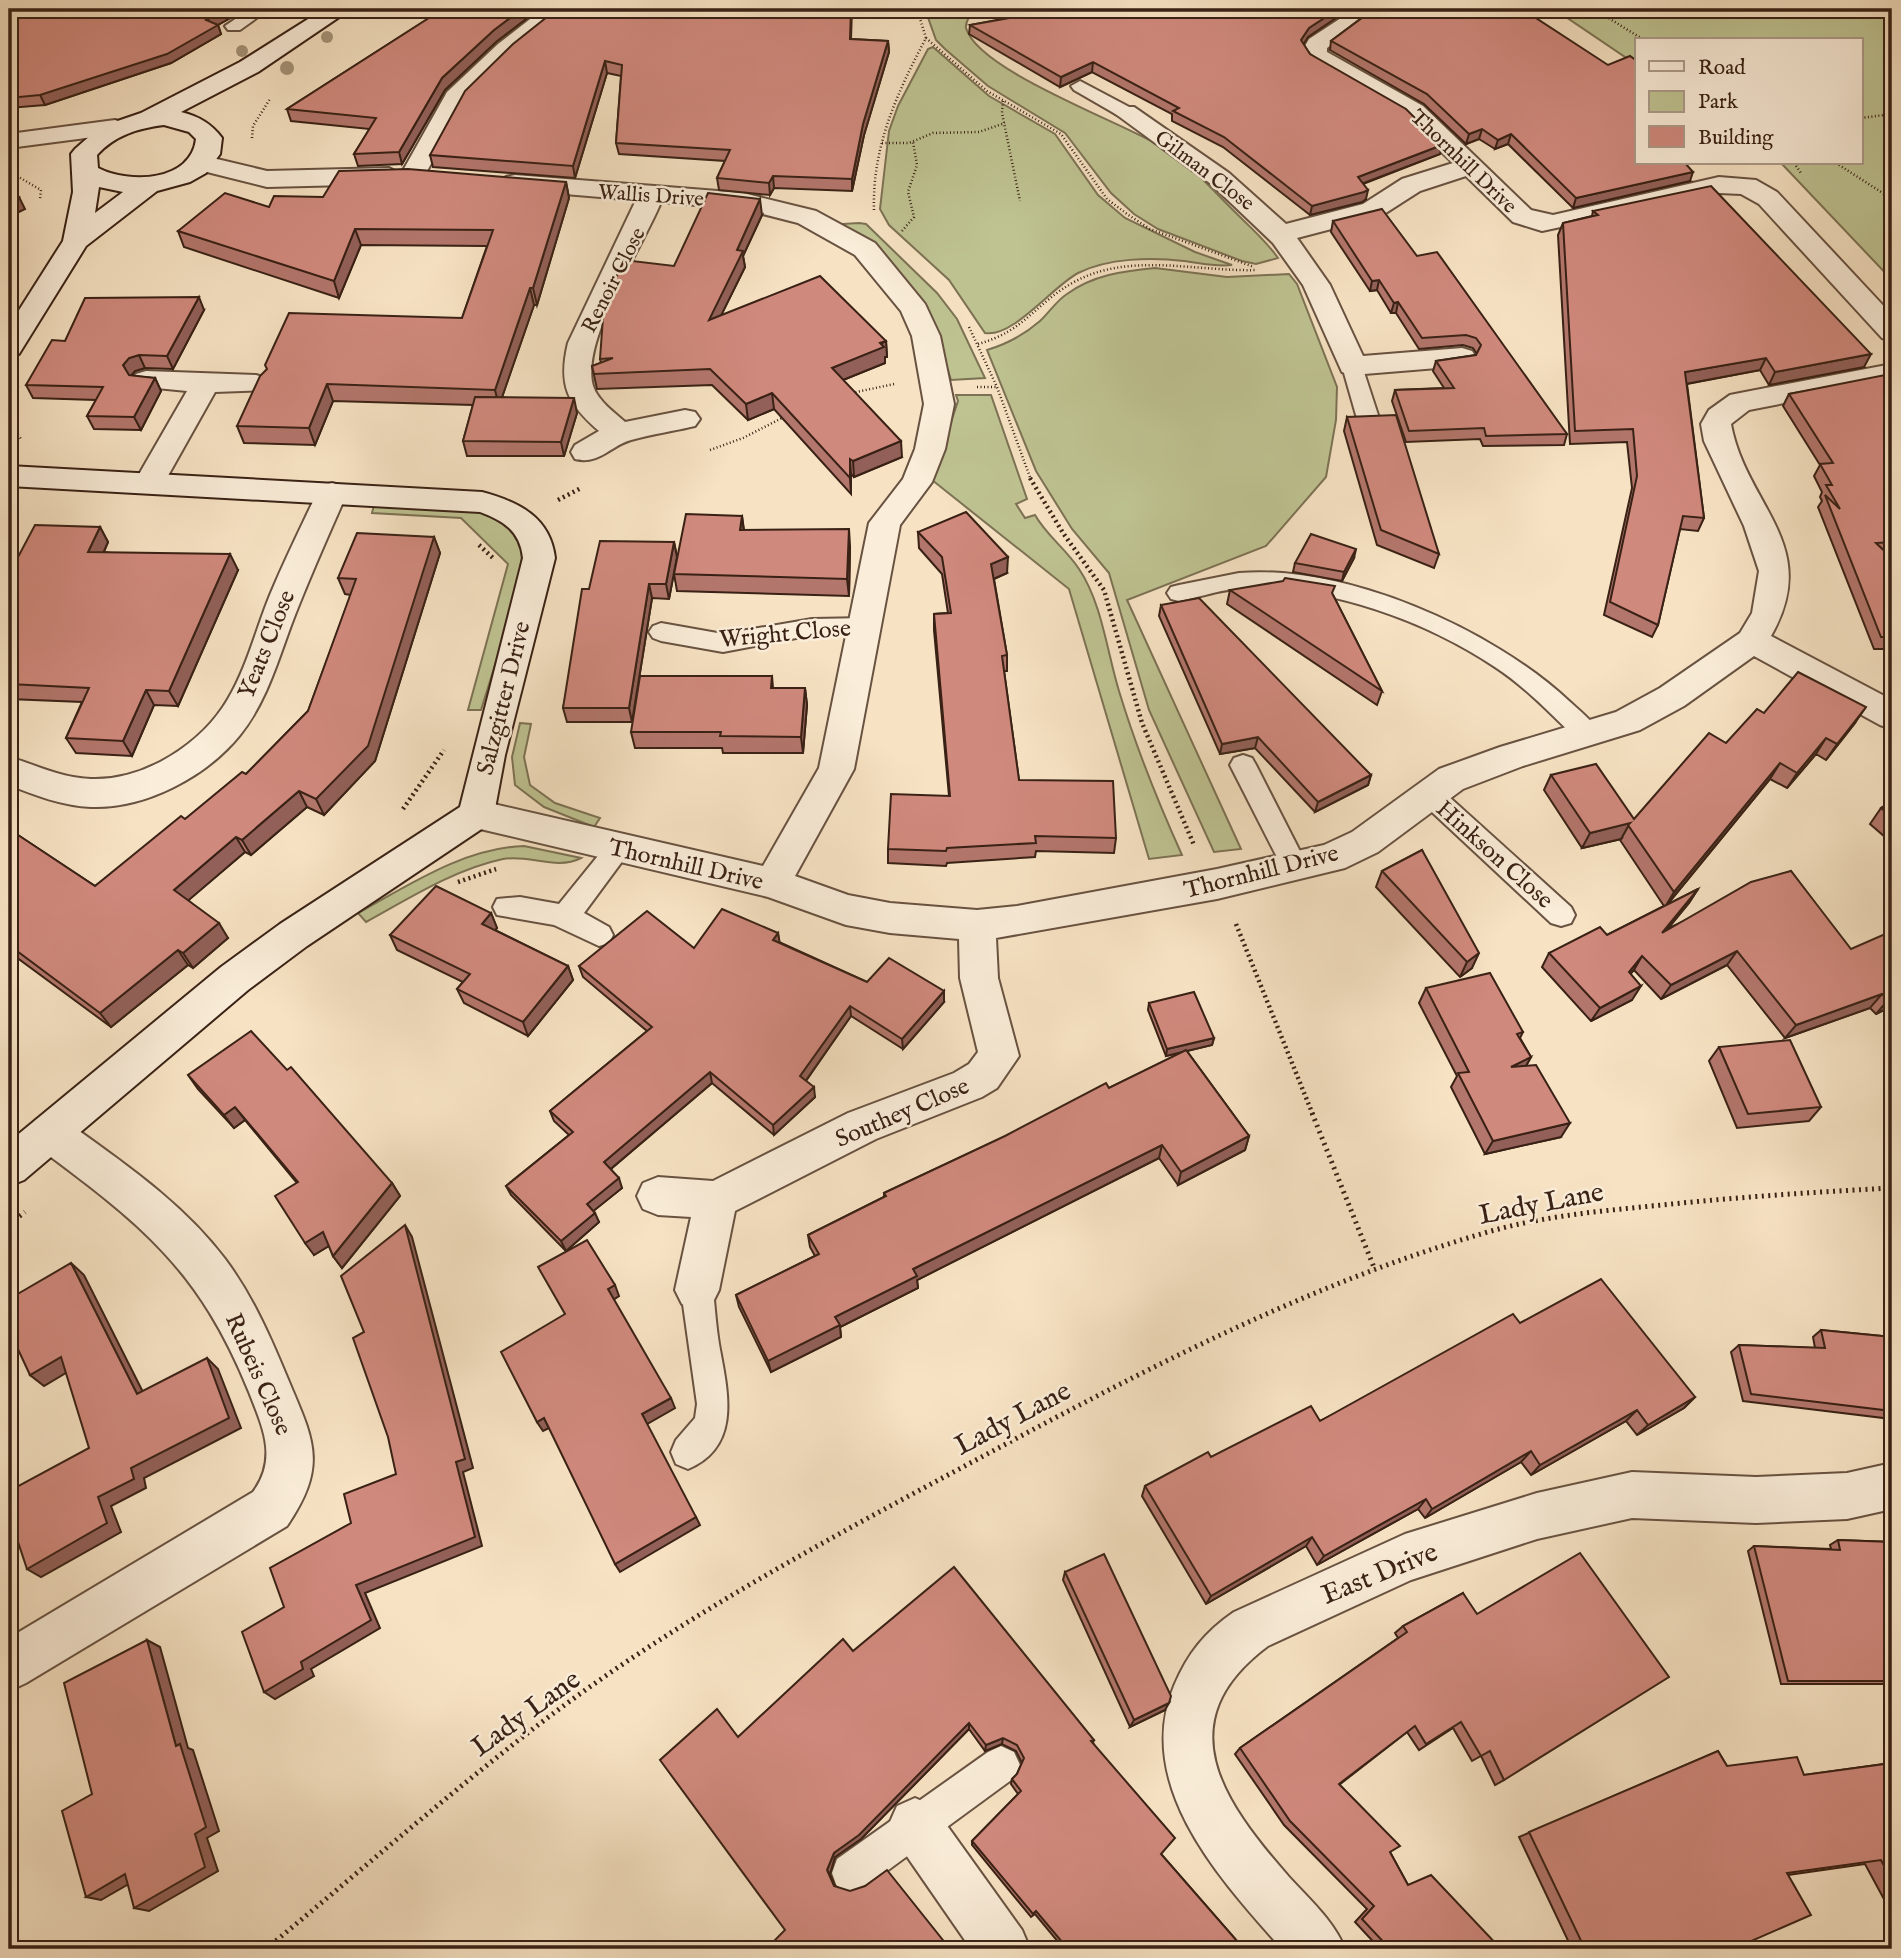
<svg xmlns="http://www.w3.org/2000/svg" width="1901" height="1958" font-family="'IM FELL English',serif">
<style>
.green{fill:#bfc392;stroke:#7c7254;stroke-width:2}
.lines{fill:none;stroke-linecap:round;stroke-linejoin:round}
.lane-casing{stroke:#685241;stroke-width:4}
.street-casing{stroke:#685241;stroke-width:4}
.secondary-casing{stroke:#392115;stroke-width:4}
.path-far2{stroke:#392115;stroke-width:2.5;stroke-dasharray:1 2.5;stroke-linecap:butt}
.path-far1{stroke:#392115;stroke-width:4.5;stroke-dasharray:2 3.5;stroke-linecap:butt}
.path{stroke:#392115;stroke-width:5;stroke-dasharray:2 4.5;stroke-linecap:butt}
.lane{fill:#faedd9;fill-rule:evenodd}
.street{fill:#faedd9;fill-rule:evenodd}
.secondary{fill:#faedd9;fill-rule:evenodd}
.tree{fill:#a49378}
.wall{fill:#b3766c;stroke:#392115;stroke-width:2}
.shaded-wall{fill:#926058;stroke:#392115;stroke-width:2}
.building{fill:#d0897d;stroke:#392115;stroke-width:2}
.labels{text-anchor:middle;stroke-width:5;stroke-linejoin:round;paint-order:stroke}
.far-street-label{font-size:21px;fill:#392115;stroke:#faedd9}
.street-label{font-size:24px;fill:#392115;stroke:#faedd9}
.near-street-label{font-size:28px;fill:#392115;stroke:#faedd9}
</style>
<rect width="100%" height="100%" fill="#f7e3c4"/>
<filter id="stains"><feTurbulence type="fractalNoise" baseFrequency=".00286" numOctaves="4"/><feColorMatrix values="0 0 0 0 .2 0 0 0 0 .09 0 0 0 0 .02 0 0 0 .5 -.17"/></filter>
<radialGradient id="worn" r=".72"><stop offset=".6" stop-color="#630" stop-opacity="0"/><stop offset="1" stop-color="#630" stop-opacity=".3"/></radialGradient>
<!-- green -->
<g class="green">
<path d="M925 9H975C971 14 965 21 966 28 978 71 1124 123 1164 148 1193 166 1214 192 1239 216 1253 230 1266 241 1278 258L1256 264 1242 261 1158 229 1134 214 1111 193 1065 133 988 86 945 49 936 40Z"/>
<path d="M1554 9H1892V280L1781 163H1861V40H1637V65Z"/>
<path d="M933 47 989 96 1055 134 1098 195 1125 218 1195 252 1232 265C1216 267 1200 263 1184 261 1151 257 1108 258 1078 273 1052 287 1013 338 985 333L949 280 889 225 880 209 889 131 898 106 928 49Z"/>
<path d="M859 223 866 224 937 293 957 319 985 378 951 380 927 307 879 248 842 224Z"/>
<path d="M1155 268 1227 277 1289 274 1297 284 1337 387 1336 420 1326 477 1266 546 1127 600 1241 849 1214 852 1149 710 1109 573 1072 529 1036 471 987 350C1007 344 1024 335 1040 321 1049 313 1056 301 1067 294 1093 275 1123 271 1155 268Z"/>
<path d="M956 395H991L1027 499 1016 504 1025 518 1035 515C1047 536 1066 549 1079 569 1102 603 1107 652 1119 691 1136 747 1158 802 1182 855L1149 859 1069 589 932 480 958 401Z"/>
<path d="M374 505C404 507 454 504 481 512 497 517 515 528 521 545 529 565 489 683 481 710H468L508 564 461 518 372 513Z"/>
<path d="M520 723 531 724 524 757 530 785 555 803 600 818 594 827 544 807 515 785 512 757Z"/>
<path d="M524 846 581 858C556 871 530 854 503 859 455 869 408 899 366 922L358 913C409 885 464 848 524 846Z"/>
</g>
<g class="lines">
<defs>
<g id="lane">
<path d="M250 9H269L240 30H228L225 26Z"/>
<path d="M1080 81 1131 108 1134 112 1131 116H1119L1074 90 1071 86Z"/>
<path d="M1352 359 1362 366 1378 415 1375 420H1359L1356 415 1342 366Z"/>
<path d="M1239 573C1345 564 1492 629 1569 701 1580 711 1594 722 1602 735L1598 742 1589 744 1580 742C1553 716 1527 688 1495 667 1426 621 1332 587 1248 588 1224 588 1201 597 1179 601L1171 599 1167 593 1171 587 1179 585Z"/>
<path d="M867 618 875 620 879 626 875 632 812 635 723 652 661 641 653 638 649 632 653 626 661 623 723 634 812 619Z"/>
<path d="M1243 755 1252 758 1256 765 1308 867 1304 874 1295 878 1286 874 1282 867 1230 765 1234 758Z"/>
<path d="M1428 783 1437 786 1571 907 1575 915 1571 923 1561 926 1551 923 1419 800 1415 793 1419 786Z"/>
<path d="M619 838 628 841 632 848 584 913 609 927 613 935 609 943 599 946 554 925 497 915 493 907 497 899 520 897 559 904 610 841Z"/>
<path d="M697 1275 708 1280 713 1290C715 1308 716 1326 719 1344 727 1389 743 1446 688 1469L676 1464 671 1452 676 1440 695 1418 697 1404 681 1290 686 1280Z"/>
<path d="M1001 1746 1014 1752 1020 1765 1014 1778 865 1887 851 1892 837 1887 832 1873 837 1859 988 1752Z"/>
</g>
<g id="street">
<path d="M543 9H569L514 54 466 101 422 180 413 183 401 177 398 181 389 184 267 187 191 168 187 163 191 158 200 155 267 171 389 168 401 174 447 92 498 44Z"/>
<path d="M1329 9H1359L1371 17 1327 48V52L1423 106 1531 210 1553 215 1719 177 1756 180 1777 192 1892 315V341L1882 338 1759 204 1741 194 1719 193 1542 231 1513 222 1466 176 1420 191 1381 216 1297 238 1330 285 1363 356 1462 348 1472 351 1476 357 1472 363 1462 366 1352 375 1342 372 1303 285 1273 243 1211 184 1113 112 1116 107H1134L1229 173 1286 224 1363 204 1402 179 1453 163 1405 116 1310 62 1302 51 1309 39 1341 18Z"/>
<path d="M115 120 124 123 128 128 124 133 9 148V134Z"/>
<path d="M515 175 743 193 816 211 875 243 925 304 940 336 954 404 945 449 932 482 900 525 854 769 795 876 848 895 890 903 977 910 1017 906 1217 869 1324 845 1352 832 1439 769 1500 747 1616 712 1660 688 1740 633 1752 613 1759 571 1744 526 1704 441 1701 424 1709 410 1730 395 1740 393 1892 364V382L1749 410 1731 424C1746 506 1823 545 1771 636L1892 700V729L1880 725 1754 656 1684 706 1640 730 1523 766 1463 789 1378 852 1345 868 1217 899 996 938 998 978 1019 1056 997 1088 982 1097 876 1139 735 1211 719 1290 712 1304 697 1310 682 1304 675 1290 691 1217 658 1215 643 1209 637 1196 643 1183 658 1177 713 1181 848 1113 954 1073 969 1064 978 1052 960 978 959 939 890 933 846 925 768 897 476 828 463 824 458 814 463 804 476 800 763 866 819 768 869 523 903 479 915 449 924 404 912 336 901 311 855 255 798 223 743 209 661 202C643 247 580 340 593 386 598 401 614 412 625 422L685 410 695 412 700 419 695 426C674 431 652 434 631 440 610 446 599 465 575 459L571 452 575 445 599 431C567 403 558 385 568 343L636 200 506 189 502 183 506 177Z"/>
<path d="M146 371 256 375 266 378 271 384 266 390 215 392 160 490 149 493 138 490 134 483 187 391 136 386 131 380 136 374Z"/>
<path d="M332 483 343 486 347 493C329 534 311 574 295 615 279 656 268 700 240 735 206 777 145 809 91 807 63 806 34 795 9 785V757C36 765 61 778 91 779 144 781 202 744 228 699 247 667 256 629 270 595 284 561 301 527 317 493L321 486Z"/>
<path d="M50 1115 64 1120C122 1162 182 1202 225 1259 252 1295 270 1336 287 1377 313 1439 329 1464 287 1526L26 1683 9 1691V1638L253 1492C278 1458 263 1428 249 1392 199 1268 140 1223 36 1146L30 1133 36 1120Z"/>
<path d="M1892 1463V1509L1847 1519 1756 1523 1632 1518 1537 1539 1411 1580 1268 1646C1166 1722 1223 1802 1289 1877 1310 1900 1334 1921 1345 1949H1282C1221 1880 1133 1786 1174 1686 1188 1653 1205 1632 1234 1612L1405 1534 1537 1493 1632 1472 1756 1477 1847 1473Z"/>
<path d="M915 1798 933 1806 1022 1930 1030 1949H971L897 1842 889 1824 897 1806Z"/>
</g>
<g id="secondary">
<path d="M324 9H351L258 72 181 112C198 116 211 123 222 138L220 154 206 173 190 182 157 191 86 246 19 354 9 357V326L63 241 73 192 71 154 75 149 100 127 141 113 240 62ZM164 125 189 132 196 139C191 182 129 184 98 168L97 155C115 135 139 128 164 125ZM99 187 123 192 95 213Z"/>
<path d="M9 466 482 492C519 502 550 517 555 558L505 755 494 814 489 824 307 946 248 990 24 1180 9 1186V1142L221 967 280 924 460 807 523 558C520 531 504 521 480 512L9 486Z"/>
</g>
</defs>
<!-- lane casing -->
<use href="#lane" class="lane-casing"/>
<!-- street casing -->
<use href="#street" class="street-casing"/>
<!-- secondary casing -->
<use href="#secondary" class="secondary-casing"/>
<!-- path-far2 -->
<g class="path-far2">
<path d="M1594 9 1644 40"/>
<path d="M378 15 388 9"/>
<path d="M926 38 987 91 1061 134 1107 199 1127 214 1150 229 1254 267"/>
<path d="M1003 101 1002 113 1020 201"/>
<path d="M1861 118 1892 114"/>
<path d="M252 138 253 126 270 99"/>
<path d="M882 143H909L933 133 979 132 1005 123"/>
<path d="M1794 163 1801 173"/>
<path d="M1836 163 1892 199"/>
<path d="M17 176 41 190 40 199"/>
<path d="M874 210C872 147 897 93 926 38L917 9"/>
<path d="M902 231 914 217 908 192 917 165 913 142"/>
<path d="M969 327 997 387 1031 480"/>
<path d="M978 344C1026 331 1037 301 1076 281 1131 252 1198 272 1257 270"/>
<path d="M977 387H997"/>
<path d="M852 393 894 384"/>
<path d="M9 402 19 385"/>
<path d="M9 424 22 440"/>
<path d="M710 450 743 438 784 417"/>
</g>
<!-- path-far1 -->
<g class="path-far1">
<path d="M1030 478 1063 533 1104 590 1142 723 1194 845"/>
<path d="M558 500 581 488"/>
<path d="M479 545 493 558"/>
<path d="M403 809 444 750"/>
<path d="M458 882 496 869"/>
<path d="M1236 924 1313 1115"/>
</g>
<!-- path -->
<g class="path">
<path d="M1312 1113 1375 1270"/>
<path d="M9 1224 25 1212"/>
<path d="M266 1949C353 1877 439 1802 529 1732 661 1629 813 1547 961 1468 1127 1379 1299 1287 1481 1234 1540 1216 1601 1211 1662 1205 1739 1197 1815 1192 1892 1188"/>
</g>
<!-- lane -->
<use href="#lane" class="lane"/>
<!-- street -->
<use href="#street" class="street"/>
<!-- secondary -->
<use href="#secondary" class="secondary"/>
</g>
<!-- trees -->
<g class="tree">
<circle cx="327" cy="37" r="6"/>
<circle cx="242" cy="51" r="6"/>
<circle cx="287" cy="68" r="7"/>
</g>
<!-- wall -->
<g class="wall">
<path d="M9 9H246L218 25 221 34 171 63 45 105 9 108Z"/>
<path d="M439 9H539L496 42 445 90 402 164 358 166 354 154 370 129 291 121 287 109 440 11Z"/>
<path d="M557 9H852L851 39 888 41 889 52 864 135 852 191 774 188 770 195 719 190 717 178 725 161 619 154 616 143 621 76 607 73 575 178 433 167 430 155Z"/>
<path d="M1035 9H1338L1336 18 1308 37 1303 44 1310 54 1442 145 1440 154 1363 184 1366 199 1362 202 1310 215 1223 147 1172 121V114L1092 72 1060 87 969 34 970 25 1035 13Z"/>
<path d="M1362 9H1508L1637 163 1690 181 1573 208 1508 144 1495 149 1479 139 1466 144 1424 104 1330 50 1331 41 1368 13Z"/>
<path d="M566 182 569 198 537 305H534L502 397 577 413 564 456H467L463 441 473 405 333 401 315 445 244 443 237 426 462 318 487 246 361 245 339 298 184 247 178 231 269 207 323 197Z"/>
<path d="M1593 211 1864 367 1769 385 1760 370 1687 384 1704 518 1698 531 1680 529 1658 625 1652 637 1604 615 1632 488 1627 442 1570 444 1558 235 1563 223 1592 216Z"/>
<path d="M762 215 743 256 745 267 721 315 886 341 887 357H885V363L843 380 902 457 854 477 851 474V494L774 409 748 420 712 385 597 389 592 366 601 363 600 359 674 266Z"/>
<path d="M1333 221 1417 256 1567 434 1564 445 1483 446 1480 439 1406 442 1392 401 1395 390 1444 388 1433 371 1436 361 1476 355 1477 354 1473 348 1463 345 1419 349 1396 313H1391L1377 290 1370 291 1331 232Z"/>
<path d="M204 310 173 369 145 368 135 371 131 376 155 378 161 391 141 430 94 429 87 416 96 400 33 398 26 385 65 341Z"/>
<path d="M1892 376V554H1888L1892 558V649H1874L1818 507 1822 501 1820 497 1822 492 1814 476 1820 465 1783 406 1789 394Z"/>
<path d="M1347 417 1439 554 1434 568 1377 545 1344 431Z"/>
<path d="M742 516 744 530 850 546 849 596 677 591 674 574Z"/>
<path d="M100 527 108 542 104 552 238 570 178 706 154 705 132 756 76 753 66 738 82 702 9 699V574Z"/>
<path d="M918 532 1007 573 994 579 1007 655V671H1004L1019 780 1116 838 1114 853 1036 851 1035 857 947 863 946 866 888 863V849L949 796 934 630V614L948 613 942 574 919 548Z"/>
<path d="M434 537 440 553 375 761 324 815 307 807 251 855 245 852 188 900 228 938 193 968 188 965 111 1027 12 954 9 949V829L95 886 246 774 308 711 351 595 345 594 338 578Z"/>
<path d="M674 542 677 557 669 599 652 598 632 722H567L563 708 589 589Z"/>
<path d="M1354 558 1342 581 1293 572 1295 563Z"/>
<path d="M1230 590 1333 595 1382 691 1377 705 1227 604Z"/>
<path d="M1161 605 1371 775 1368 785 1315 812 1255 748 1220 754 1159 616Z"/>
<path d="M772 676 773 688H805L807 705 803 753H723L722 748H635L631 732Z"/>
<path d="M1764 713 1855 723 1826 760 1816 754 1787 788 1770 779 1667 905 1698 889 1689 903 1667 929 1791 871 1892 1006 1876 1014 1870 1008 1785 1038 1727 965 1661 999 1634 970 1630 974 1632 1000 1591 1021 1542 967 1549 953 1607 935 1664 906 1620 840 1621 839 1582 848 1544 790 1551 775 1634 819 1726 743Z"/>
<path d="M1892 801V843L1870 824 1881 808Z"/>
<path d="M1422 850 1472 968 1460 977 1376 887 1382 871Z"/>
<path d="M491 913 497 928 495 930 568 966 573 980 528 1036 464 1003 457 989 463 982 397 950 390 935Z"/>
<path d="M778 933 779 942 867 982 944 1002 903 1049 851 1016 806 1081 815 1097 774 1135 712 1083 611 1169 622 1188 593 1211 599 1222 566 1251 511 1195 506 1186 569 1135 554 1121 550 1111 647 1031 583 977 579 966 694 948Z"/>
<path d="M1426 988 1523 1032 1520 1038 1531 1057 1526 1066 1561 1137 1485 1154 1451 1087 1457 1076 1419 1003Z"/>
<path d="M1149 1003 1214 1038 1212 1045 1187 1051 1249 1136 1245 1150 1178 1185 1159 1158 917 1280 918 1288 840 1327 841 1337 771 1372 739 1307 736 1295 815 1256 810 1247 808 1235 884 1197V1193L1109 1088 1183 1052 1166 1056 1148 1010Z"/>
<path d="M1719 1047 1821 1107 1809 1121 1737 1128 1709 1061Z"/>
<path d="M188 1075 392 1183 400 1196 342 1268 333 1256 329 1246 314 1255 297 1183 245 1120 234 1128 198 1089Z"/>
<path d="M1520 1323 1695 1397 1684 1408 1637 1435 1626 1421 1531 1475 1521 1462 1425 1518 1418 1509 1317 1565 1306 1546 1206 1604 1142 1496 1145 1486 1211 1457 1320 1421Z"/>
<path d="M1892 1328V1419L1743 1401 1731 1352 1739 1345 1815 1348 1813 1337 1821 1330 1892 1337 1890 1330Z"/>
<path d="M1838 1540 1892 1542V1684H1781L1748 1551 1754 1546 1831 1549 1830 1545Z"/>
<path d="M1065 1572 1165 1710 1130 1727 1063 1580Z"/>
<path d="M1463 1593 1504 1780 1495 1785 1481 1756 1472 1761 1453 1728 1419 1750 1407 1732 1339 1785 1390 1852 1408 1885 1501 1949H1380L1355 1922 1367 1909 1284 1825 1235 1754 1240 1748 1398 1638 1395 1633 1403 1626Z"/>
<path d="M853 1651 1094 1740 1093 1743 1161 1854 1244 1949H1064L1035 1914 1031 1917 972 1845V1841L1018 1794 1011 1784 1012 1779 1017 1774 1022 1763 1016 1751 1002 1744 985 1751 969 1729 861 1839 835 1857 830 1874 835 1886 950 1949 785 1930 738 1737Z"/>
<path d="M1718 1751 1727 1766 1804 1775 1892 1763V1914L1865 1864 1788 1875 1733 1949H1572L1519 1837Z"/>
</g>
<!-- shaded-wall -->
<g class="shaded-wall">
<path d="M226 9H246L218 25 221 34 171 63 45 105 40 95 206 20Z"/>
<path d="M522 9H539L496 42 445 90 402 164 399 152 442 78 494 30Z"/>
<path d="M1338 9 1336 18 1308 37 1300 50 1301 40 1309 28Z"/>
<path d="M888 41 889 52 864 135 852 191V179L863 124Z"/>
<path d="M605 61 607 73 575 178 573 166Z"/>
<path d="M1093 62 1092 72 1060 87 1061 77Z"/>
<path d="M1482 129 1479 139 1466 144 1469 134Z"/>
<path d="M1511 134 1508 144 1495 149 1498 140Z"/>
<path d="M1442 145 1440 154 1356 186 1358 177Z"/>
<path d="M1693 172 1690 181 1573 208 1576 198Z"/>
<path d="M773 176 774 188 770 195 769 183Z"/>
<path d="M566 182 569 198 537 305 533 288Z"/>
<path d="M1368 190 1366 199 1362 202 1310 215 1312 206Z"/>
<path d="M19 197 25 209 9 217V202Z"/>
<path d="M760 199 762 215 743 256 745 267 711 336 709 320 737 250Z"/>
<path d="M355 229 361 245 339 298 334 281Z"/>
<path d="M1379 280 1377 290 1370 291 1372 281Z"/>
<path d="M530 288 534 305 499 406 495 390Z"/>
<path d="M199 297 204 310 173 369 167 356Z"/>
<path d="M1398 302 1396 313H1391L1394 303Z"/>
<path d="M886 341 887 357H885V363L833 384 832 368Z"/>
<path d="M1871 354 1864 367 1769 385 1775 372Z"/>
<path d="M139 355 145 368 135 371 129 378 123 365 129 358Z"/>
<path d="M1766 358 1760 370 1680 385 1685 372Z"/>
<path d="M155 378 161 391 141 430 134 417Z"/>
<path d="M327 384 333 401 315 445 309 428Z"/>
<path d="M772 393 774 409 748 420 746 404Z"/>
<path d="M574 398 577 413 564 456 561 442Z"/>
<path d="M901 441 902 457 854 477 853 461Z"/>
<path d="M850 459 851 474V494L850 478Z"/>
<path d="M742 516 744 533 740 530Z"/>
<path d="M100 527 108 542 97 567 88 552Z"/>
<path d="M849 529 850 546 849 596 847 579Z"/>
<path d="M434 537 440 553 375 761 324 815 316 799Z"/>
<path d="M674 542 677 557 669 599 666 584Z"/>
<path d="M1356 549 1354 558 1342 581 1344 572Z"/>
<path d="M230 554 238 570 178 706 169 691Z"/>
<path d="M1008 557 1007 573 991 580V564Z"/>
<path d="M649 584 652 598 632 722 629 708Z"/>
<path d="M805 688 807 705 803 753 801 737Z"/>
<path d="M146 690 154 705 132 756 123 741Z"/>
<path d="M1866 707 1855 723 1826 760 1837 744Z"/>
<path d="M1258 737 1255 748 1220 754 1222 744Z"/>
<path d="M1826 738 1816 754 1787 788 1797 773Z"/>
<path d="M1780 763 1770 779 1665 907 1674 892Z"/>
<path d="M1371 775 1368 785 1315 812 1318 802Z"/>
<path d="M299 791 307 807 251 855 242 840Z"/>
<path d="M1630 823 1621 839 1582 848 1590 833Z"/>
<path d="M236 837 245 852 183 905 174 890Z"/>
<path d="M1698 889 1689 903 1653 947 1662 933Z"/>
<path d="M491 913 497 928 488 938 482 924Z"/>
<path d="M219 923 228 938 193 968 183 953Z"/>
<path d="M778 933 780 944 773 940Z"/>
<path d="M178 950 188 965 111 1027 100 1013Z"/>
<path d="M1737 951 1727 965 1661 999 1671 985Z"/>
<path d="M1479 953 1472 968 1460 977 1467 962Z"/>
<path d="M1642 956 1634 970 1620 986 1629 972Z"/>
<path d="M568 966 573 980 528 1036 523 1022Z"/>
<path d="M1641 986 1632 1000 1591 1021 1600 1008Z"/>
<path d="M944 991V1002L903 1049 902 1039Z"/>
<path d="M1882 994 1870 1008 1785 1038 1796 1025Z"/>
<path d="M1892 998V1006L1876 1014 1888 1000Z"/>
<path d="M850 1006 851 1016 802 1086 800 1076Z"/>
<path d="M1214 1038 1212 1045 1166 1056 1167 1049Z"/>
<path d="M1531 1057 1523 1071 1511 1067Z"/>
<path d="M710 1072 712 1083 607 1172 604 1162Z"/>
<path d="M814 1087 815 1097 774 1135 773 1125Z"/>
<path d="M235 1107 245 1120 234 1128 224 1115Z"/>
<path d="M1570 1123 1561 1137 1485 1154 1493 1141Z"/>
<path d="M1249 1136 1245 1150 1178 1185 1181 1172Z"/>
<path d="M1162 1145 1159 1158 917 1280 918 1288 840 1327 841 1337 771 1372 768 1361 835 1317 913 1269Z"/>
<path d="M619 1178 622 1188 591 1213 587 1204Z"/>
<path d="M392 1183 400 1196 342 1268 333 1256Z"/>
<path d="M595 1213 599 1222 566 1251 561 1241Z"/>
<path d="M405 1225 412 1237 473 1468 463 1472 482 1546 365 1593 380 1628 311 1669 314 1676 275 1699 264 1692 301 1662 356 1585 456 1462Z"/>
<path d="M323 1232 332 1244 314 1255 305 1243Z"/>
<path d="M71 1263 84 1275 149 1404 137 1394Z"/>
<path d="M9 1285 24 1303 9 1314Z"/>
<path d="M615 1285 619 1296 613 1300 608 1289Z"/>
<path d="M61 1357 74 1368 44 1386 30 1375Z"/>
<path d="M207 1358 218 1369 241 1428 144 1478 146 1488 111 1506 121 1532 41 1577 27 1569 98 1497 131 1468Z"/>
<path d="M1695 1397 1684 1408 1637 1435 1648 1425Z"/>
<path d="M671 1398 675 1408 647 1424 642 1414Z"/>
<path d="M1637 1410 1626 1421 1531 1475 1540 1465Z"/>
<path d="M544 1418 549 1428 543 1431 537 1422Z"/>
<path d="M1531 1451 1521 1462 1425 1518 1432 1509Z"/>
<path d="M1426 1499 1418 1509 1317 1565 1324 1556Z"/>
<path d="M696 1517 700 1525 620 1572 615 1564Z"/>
<path d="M15 1533 30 1541 9 1552V1536Z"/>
<path d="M1312 1537 1306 1546 1206 1604 1211 1596Z"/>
<path d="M147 1640 160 1647 188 1748 193 1750 219 1831 207 1838 218 1871 149 1911 134 1908 195 1834 176 1746Z"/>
<path d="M1169 1703 1165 1710 1130 1727 1134 1720Z"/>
<path d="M969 1723V1729L861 1839 835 1857 830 1874 827 1870 834 1853Z"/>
<path d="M1003 1738 1002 1744 985 1751 986 1745Z"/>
<path d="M125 1874 139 1878 101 1900 86 1897Z"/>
</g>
<!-- building -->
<g class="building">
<path d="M9 9H226L206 20 218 25 167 54 40 95 9 98Z"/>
<path d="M443 9H522L494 30 442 78 399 152 354 154 376 118 287 109Z"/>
<path d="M557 9H851L850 39 888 41 863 124 852 179 773 176 769 183 717 178 730 150 616 143 622 65 605 61 573 166 430 155 465 91 513 44Z"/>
<path d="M1036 9H1338L1309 28 1301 40 1310 54 1406 109 1442 145 1358 177 1368 190 1364 192 1312 206 1224 137 1173 111 1179 108 1093 62 1061 77 970 25 1037 13Z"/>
<path d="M1374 9H1508L1513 12 1522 9 1608 65 1630 56 1637 61V163H1685L1693 172 1576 198 1511 134 1498 140 1482 129 1469 134 1427 94 1331 41Z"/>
<path d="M408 169 566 182 533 288H530L495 390 327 384 309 428 237 426 260 376 267 369 265 365 289 313 462 318 493 230 355 229 334 281 178 231 225 193 269 207 274 196 323 197 339 171Z"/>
<path d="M1711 186 1871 354 1775 372 1766 358 1685 372 1704 518 1683 516 1658 625 1610 602 1637 476 1633 429 1575 431 1563 223 1598 215 1593 211Z"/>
<path d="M9 191 19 197 9 202Z"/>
<path d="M708 193 760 199 737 250 743 251 709 320 820 276 886 341 880 343 884 347 832 368 901 441 853 461 850 459V478L772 393 746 404 710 369 594 374 592 366 613 358 600 359 604 303 624 260 674 266Z"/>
<path d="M1382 209 1417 256 1437 252 1567 434 1486 436 1484 428 1409 431 1395 390 1454 388 1436 361 1476 355 1481 345 1476 338 1466 335 1422 338 1398 302 1394 303 1379 280 1372 281 1333 221Z"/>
<path d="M199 297 167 356 139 355 129 358 123 365 129 375 155 378 134 417 87 416 103 387 26 385 52 340 65 341 85 298Z"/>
<path d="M1890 374 1892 376V475H1889L1892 480V542L1876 543 1892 558V637H1881L1825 495 1840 509 1826 485H1832L1820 464 1833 463 1789 394Z"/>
<path d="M475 397 574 398 561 442 463 441Z"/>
<path d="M1396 415 1439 554 1381 530 1347 417Z"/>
<path d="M966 512 1008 557 991 564 1007 655 1002 656 1019 780 1113 781 1116 838 1035 836 1036 843 947 848 946 851 888 849 891 794 950 796 934 614 951 613 942 557 918 532Z"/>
<path d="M686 514 742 516 740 530 849 529 847 579 674 574Z"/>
<path d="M35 525 100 527 88 552 230 554 169 691 146 690 123 741 66 738 89 688 9 684V574Z"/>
<path d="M357 533 434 537 368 746 316 799 299 791 242 840 236 837 174 890 219 923 183 953 178 950 100 1013 9 945V931L13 928 9 925V829L95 886 181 816 185 819 242 772 246 774 308 711 356 579 338 578Z"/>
<path d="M1311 534 1356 549 1344 572 1295 563Z"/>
<path d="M600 541 674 542 666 584H649L629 708H563L582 589H589Z"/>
<path d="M1285 578 1335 586 1332 593 1382 691 1230 590 1283 581Z"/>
<path d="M1199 598 1371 775 1318 802 1258 737 1222 744 1161 605Z"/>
<path d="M1798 672 1866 707 1837 744 1826 738 1797 773 1780 763 1674 892 1628 825 1630 823 1590 833 1551 775 1596 764 1634 819 1709 733 1726 743 1757 709 1764 713Z"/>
<path d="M640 676H772L771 688H805L801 737 720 736 721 732H631Z"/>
<path d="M1892 801V817L1881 808Z"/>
<path d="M1422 850 1479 953 1467 962 1382 871Z"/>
<path d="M1791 871 1851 949 1892 931V998L1888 1000 1882 994 1796 1025 1737 951 1671 985 1642 956 1629 972 1641 986 1600 1008 1549 953 1600 927 1607 935 1698 889 1662 933 1751 882Z"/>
<path d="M436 886 491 913 482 924 568 966 523 1022 457 989 470 974 390 935Z"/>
<path d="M722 909 778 933 773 940 867 982 889 958 944 991 902 1039 850 1006 800 1076 814 1087 773 1125 710 1072 604 1162 619 1178 587 1204 595 1213 561 1241 506 1186 573 1132 550 1111 652 1027 579 966 647 911 694 948Z"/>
<path d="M1490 973 1523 1032 1517 1034 1531 1057 1511 1067 1536 1065 1570 1123 1493 1141 1458 1073 1469 1072 1426 988Z"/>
<path d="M1194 992 1214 1038 1167 1049 1149 1003Z"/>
<path d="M251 1031 287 1070 291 1067 392 1183 333 1256 323 1232 305 1243 275 1196 298 1182 235 1107 224 1115 188 1075Z"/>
<path d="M1790 1040 1821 1107 1748 1114 1719 1047Z"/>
<path d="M1186 1050 1249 1136 1181 1172 1162 1145 913 1269 917 1276 835 1317 840 1325 768 1361 736 1295 819 1254 808 1235 886 1196 884 1193 1005 1136 1106 1083 1109 1088Z"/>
<path d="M405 1225 465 1459 456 1462 475 1537 356 1585 371 1620 301 1662 303 1669 264 1692 242 1632 284 1607 270 1568 351 1523 344 1494 396 1474 388 1437 353 1338 364 1332 341 1276Z"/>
<path d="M587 1240 615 1285 608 1289 671 1398 642 1414 696 1517 615 1564 544 1418 537 1422 501 1352 565 1314 538 1267Z"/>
<path d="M71 1263 137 1394 207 1358 229 1418 131 1468 134 1479 98 1497 107 1523 27 1569 15 1533 9 1536V1491L89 1448 61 1357 30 1375 9 1330V1299Z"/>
<path d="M1601 1279 1695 1397 1648 1425 1637 1410 1540 1465 1531 1451 1432 1509 1426 1499 1324 1556 1312 1537 1211 1596 1145 1486 1208 1452 1211 1457 1311 1406 1320 1421 1513 1314 1520 1323Z"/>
<path d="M1821 1330 1892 1337V1411L1751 1394 1739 1345 1825 1348Z"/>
<path d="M1838 1540 1892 1542V1681H1788L1754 1546 1840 1550Z"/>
<path d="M1580 1553 1669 1677 1504 1780 1490 1751 1481 1756 1461 1722 1426 1744 1415 1726 1339 1784 1400 1846 1390 1852 1408 1885 1431 1875 1501 1949H1390L1362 1919 1374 1906 1290 1821 1240 1748 1407 1632 1403 1626 1463 1593 1477 1614Z"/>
<path d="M1104 1554 1171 1696 1169 1703 1134 1720 1065 1572Z"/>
<path d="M954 1567 1094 1740 1091 1741 1175 1838 1161 1854 1244 1949H1068L1036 1911 1033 1914 972 1841 1021 1791 1012 1779 1017 1774 1024 1758 1017 1745 1003 1738 986 1745 969 1723 859 1835 834 1853 827 1870 834 1886 850 1891 865 1886 887 1870 950 1949H781L774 1941 785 1930 660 1760 717 1709 738 1737 843 1639 853 1651Z"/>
<path d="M147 1640 176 1746 180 1744 206 1827 195 1834 205 1867 134 1908 125 1874 86 1897 62 1811 92 1794 64 1683Z"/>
<path d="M1718 1751 1727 1766 1797 1757 1804 1775 1892 1763V1881L1881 1860 1787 1873 1811 1915 1733 1949H1585L1529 1832Z"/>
</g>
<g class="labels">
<!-- far-street labels -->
<g class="far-street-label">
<text transform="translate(1464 161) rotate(44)" y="7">Thornhill Drive</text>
<text transform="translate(1205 170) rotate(37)" y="7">Gilman Close</text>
<text transform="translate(651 195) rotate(4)" y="7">Wallis Drive</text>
<text transform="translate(613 280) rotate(-63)" y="7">Renoir Close</text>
</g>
<!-- street labels -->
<g class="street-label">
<text transform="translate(785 633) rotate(-5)" y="8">Wright Close</text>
<text transform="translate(266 644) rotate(-68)" y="8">Yeats Close</text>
<text transform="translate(503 698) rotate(-76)" y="8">Salzgitter Drive</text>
<text transform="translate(1495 854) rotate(42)" y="8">Hinkson Close</text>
<text transform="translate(686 864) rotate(13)" y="8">Thornhill Drive</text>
<text transform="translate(1261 871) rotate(-14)" y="8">Thornhill Drive</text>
<text transform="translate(902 1112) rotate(-23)" y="8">Southey Close</text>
<text transform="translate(259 1374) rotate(66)" y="8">Rubeis Close</text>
</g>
<!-- near-street labels -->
<g class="near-street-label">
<text transform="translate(1541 1202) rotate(-11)" y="10">Lady Lane</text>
<text transform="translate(1012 1417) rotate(-28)" y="10">Lady Lane</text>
<text transform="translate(1379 1572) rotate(-22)" y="10">East Drive</text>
<text transform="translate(525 1712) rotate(-36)" y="10">Lady Lane</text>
</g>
</g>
<!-- margin -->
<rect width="1901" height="1958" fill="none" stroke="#f7e3c4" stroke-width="35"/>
<rect x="10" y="10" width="1880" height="1937" fill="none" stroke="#392115" stroke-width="3.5"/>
<rect x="18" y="18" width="1866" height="1923" fill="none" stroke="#392115" stroke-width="2"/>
<!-- legend -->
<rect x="1635" y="38" width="228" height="126" fill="#faedd9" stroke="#ad9b8b" stroke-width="2"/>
<rect x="1649" y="61" width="35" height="10" fill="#faedd9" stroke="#ad9b8b" stroke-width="2"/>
<text x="1698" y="74" font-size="21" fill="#392115">Road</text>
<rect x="1649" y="91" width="35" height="21" fill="#bfc392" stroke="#ad9b8b" stroke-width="2"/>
<text x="1698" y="108" font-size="21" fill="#392115">Park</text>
<rect x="1649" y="126" width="35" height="21" fill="#d0897d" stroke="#ad9b8b" stroke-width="2"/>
<text x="1698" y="144" font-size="21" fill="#392115">Building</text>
<rect width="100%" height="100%" filter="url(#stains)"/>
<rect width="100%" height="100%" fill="url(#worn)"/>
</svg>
